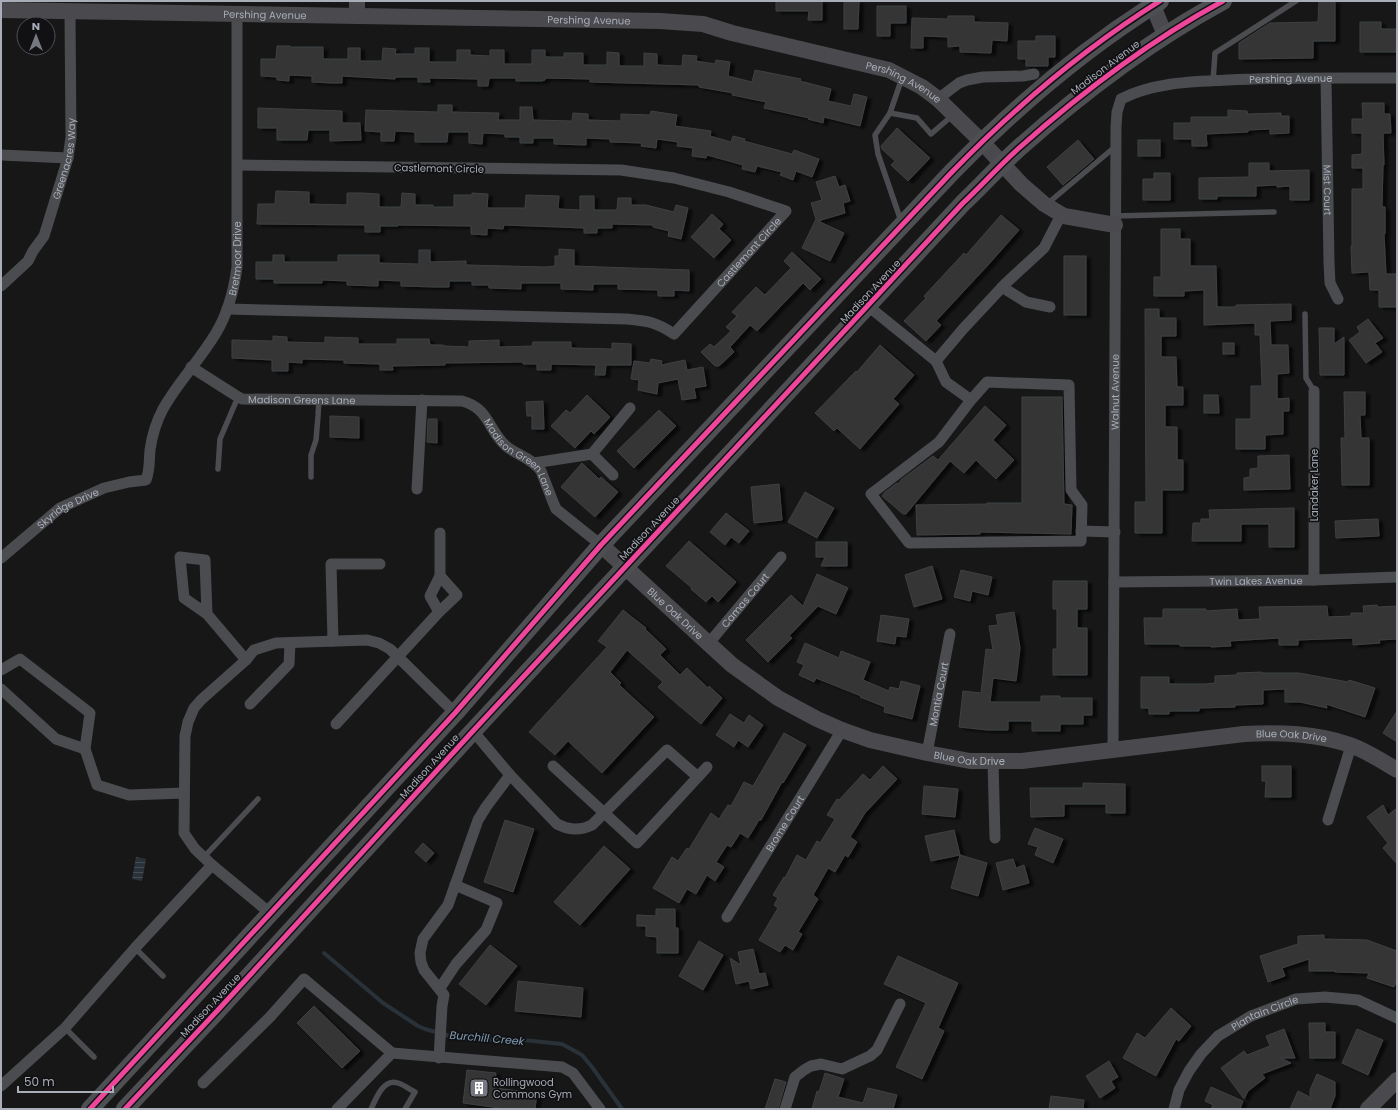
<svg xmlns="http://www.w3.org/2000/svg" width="1398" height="1110" font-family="Poppins,sans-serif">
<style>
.water{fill:url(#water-rules)}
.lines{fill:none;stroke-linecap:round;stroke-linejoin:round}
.stream{stroke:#2a3239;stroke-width:4}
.building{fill:#353536;stroke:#3f4043;filter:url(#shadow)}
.lane{stroke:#4b4c50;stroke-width:5.5}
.street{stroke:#4b4c50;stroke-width:11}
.secondary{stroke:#4a4a4e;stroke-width:16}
.primary{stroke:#4d4f52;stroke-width:18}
.cycleway-casing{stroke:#111113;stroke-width:8}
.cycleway{stroke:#ed469a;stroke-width:5}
.labels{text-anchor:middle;stroke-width:3.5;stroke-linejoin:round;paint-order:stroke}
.street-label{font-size:10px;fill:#a8adb8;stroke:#111113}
.poi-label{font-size:10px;fill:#a8adb8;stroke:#111113;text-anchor:start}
.water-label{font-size:11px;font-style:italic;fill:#7f9bb3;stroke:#111113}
</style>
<defs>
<pattern id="water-rules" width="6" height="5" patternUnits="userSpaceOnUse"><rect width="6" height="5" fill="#2a3239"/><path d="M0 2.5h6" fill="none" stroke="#464d54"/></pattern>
<filter id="shadow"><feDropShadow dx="4.5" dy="2.5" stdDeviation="1" flood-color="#0009"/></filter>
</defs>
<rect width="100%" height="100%" fill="#171717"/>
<!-- water -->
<path class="water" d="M136 857 146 859 142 881 132 879Z"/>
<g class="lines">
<!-- stream -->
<path class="stream" d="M324 953 383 1003 418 1026 425 1029 453 1037 475 1039 523 1040 562 1044 582 1055 592 1067 622 1109"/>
</g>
<!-- building -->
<g class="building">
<path d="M776 1H822V20H808L809 11H776Z"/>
<path d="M844 1H859L858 29H844Z"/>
<path d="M1319 1H1335V41H1313V58L1239 59V43L1270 23 1318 22Z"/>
<path d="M877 6H906V23H890V36H877Z"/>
<path d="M948 16H974V22L1008 23 1007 41 992 40 991 53 960 52V46L948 47V37L923 36V48H911L912 18 948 19Z"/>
<path d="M1360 22H1381V29H1397V52H1360Z"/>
<path d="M1036 36H1055V57H1048V66H1026V59H1018V41H1036Z"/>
<path d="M277 46H290V47H323V59H348V48H360V61H382L383 48 396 49 395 54H415V48H429V62H457V50H470V55L490 56V50H504V64H532V50H545V57H564V53H583V65H607V52L619 53V66H644V53L657 54V65L682 66 683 55 697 56 696 61 715 64 716 60 730 62 728 76 752 82 755 70 801 79 800 81 831 89 828 101 851 106 854 94 867 97 860 126 824 117 823 123 808 119 809 118 764 108 766 102 732 95 733 93 699 87V85L590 82V79L545 78V80L542 81H516V78H489L488 86H478V79L429 78 430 82H418V77H395V79L342 76V83H331L312 82V76L289 75V81L277 80V77L261 76V59H276Z"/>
<path d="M1362 103H1384V114H1390L1391 133H1383L1384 165H1383L1382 207H1385V234H1384L1386 274H1397V307H1379V290H1370L1369 272 1352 273 1351 246H1352V189H1363V168H1352V155L1362 154V133H1352V119H1363Z"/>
<path d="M438 105H452V112L499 113 498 120H520V107H532L533 120 572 121 573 113 588 114V120L621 121V114L650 115 651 111 677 115 675 126 711 131 710 136 731 142 733 136 745 139 744 141 792 154 794 150 819 159 812 177 796 171 793 180 780 175 782 172 757 166 755 172 742 169 743 165 707 155 706 158 692 156 693 148 677 146 678 142 657 139 656 148 641 146 642 143 610 142V139L586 138V145L554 144V138H533V143H520V137H505V134L483 133 482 144 469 143V132H448L447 142H415V132L395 131 394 141H381V132L365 131 366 110 438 112Z"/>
<path d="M258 108 342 111V123H360L361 140 330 141V130H308L307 140H277V128H258Z"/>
<path d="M1228 110 1247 111 1248 114 1281 113V116H1289V133L1270 134V129L1248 130V132L1206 134 1207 146H1192V139H1174V123H1191V117H1228Z"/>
<path d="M897 128 930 158 908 181 891 165 895 161 882 149 881 146Z"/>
<path d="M1078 140 1094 159 1063 185 1047 167Z"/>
<rect x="1138" y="140" width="22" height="16"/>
<path d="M1249 163H1269V171L1309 170V200H1290V186L1277 187V185L1256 186V196H1217V199H1199V178L1249 177Z"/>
<path d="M1154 173H1170V200H1143V179H1154Z"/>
<path d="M835 176 839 187 845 185 850 201 843 203 845 213 818 221 844 233 830 261 802 248 816 219 811 203 822 200 816 182Z"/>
<path d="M276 191 309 192V204L347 205V193H362L379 194V207H401L402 193 415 194V205H433V207H454V195H472V193L488 194 487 208H525L526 195 559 196 558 209 580 210V196H594V210H617L618 198H631V205H646L674 212 676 205 688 208 681 239 668 236 669 231 653 227V225L612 224V228H597V233H584V228L504 225 503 229 487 228V235L471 234V226L398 225V226H380V232H365V225L257 224 258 204H275Z"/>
<path d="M712 214 723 224 719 229 731 240 714 258 691 237Z"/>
<path d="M1001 215 1019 230 989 264 936 321 941 325 926 341 904 321 926 298 924 296 964 253 966 255Z"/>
<path d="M1161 229H1180V239H1190V266H1216L1217 307H1236V305L1291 304V320L1270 321 1271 345H1288L1289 373 1277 374V399L1289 398V411H1283V434L1265 435V449H1236V419H1251V386H1262L1260 335H1255V323L1204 325V290L1184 291V296H1154V277H1161Z"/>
<path d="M559 249 574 250V266L689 270V291L674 290V296H658V290L618 289V284H593V290L561 289V283H521V289L489 288V285H472V281H449V287H435L401 286V281L378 280V286L347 285V281L322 280V283H274V279H256V262H273V255H284V262H338V255H379V263L419 264V250H430V262L466 261V265L545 267 555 266V256H559Z"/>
<path d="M792 252 821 279 810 290 803 283 757 331 750 325 730 347 734 352 719 366H715L701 352 710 344 714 347 731 331 726 327 737 316 732 312 756 287 765 295 791 268 784 261Z"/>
<rect x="1064" y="256" width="22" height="59"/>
<path d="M1145 309H1159V318H1176V336H1161V357H1176L1177 387H1183V405H1165V427H1177V460H1183V490H1162V533H1135V502H1146Z"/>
<path d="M1368 319 1383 338 1375 343 1382 352 1366 363 1349 340 1360 332 1357 327Z"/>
<path d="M1319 328H1334V344L1344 337V375H1320Z"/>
<path d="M273 336 287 337V342L325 343V337L358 338V344H397V339H429L430 345H443L445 346 469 347V341L499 340V347L532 346 533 342H571V348L612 349V343L631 344V365H606L605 375H595L596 365 551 364V370H537V364H523V362L445 363V365L392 366 393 370H380V364L344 363V360L302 359V363L288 362V371H272V360L232 358V340L273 341Z"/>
<rect x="1223" y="343" width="11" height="11"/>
<path d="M880 345 914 375 893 399 899 404 860 449 837 428 834 431 815 413 856 371 857 372Z"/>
<path d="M651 359 662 361 661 365 685 360 687 370 703 367 706 386 694 388 696 398 682 400 678 379 658 383 657 394 638 390 639 380 631 379 634 361 650 363Z"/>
<path d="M1344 392H1365V415H1360L1361 438H1369V485H1342L1341 438H1345Z"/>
<path d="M587 395 610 417 594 434 591 431 575 448 551 426 566 410 570 413Z"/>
<path d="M1204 395H1218L1219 413H1204Z"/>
<path d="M1022 397H1062L1064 504 1072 505 1071 534 980 532V534L917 535 916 505 987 504V503H1022Z"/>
<path d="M543 401 544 429H532V416H527L526 402Z"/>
<path d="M985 406 1006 425 993 440 1014 460 996 479 976 460 964 473 950 461 906 514H903L882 496 885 492 897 483 898 484 902 479 933 456 938 460Z"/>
<path d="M659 410 676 426 634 468 617 451Z"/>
<path d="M330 416 359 417V438L330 437Z"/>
<path d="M428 419H437V443L427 442Z"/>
<path d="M1289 455 1290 489 1244 490V478L1250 477V469L1258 468V456Z"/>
<path d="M582 463 599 479 601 477 618 492 595 517 561 487Z"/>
<path d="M779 484 782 520 754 523 751 487Z"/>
<path d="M805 492 834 508 817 538 788 522Z"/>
<path d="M1294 508V547H1269V524H1241V541H1192L1193 523H1201V519H1210L1209 510Z"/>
<path d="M726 513 749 531 739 543 731 537 725 545 710 532Z"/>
<path d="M1378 519 1379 536 1336 538 1335 521Z"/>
<path d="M689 541 736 582 718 602 712 596 706 602 691 589 692 588 666 566Z"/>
<path d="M816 542H847V566H821L825 557H816Z"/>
<path d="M932 566 942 599 914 607 905 575Z"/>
<path d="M961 570 992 577 988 595 972 591 970 601 954 597Z"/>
<path d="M817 574 848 588 836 614 818 606 789 636 792 638 768 662 746 640 791 595 803 606Z"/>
<path d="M1053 581H1087V609H1077V628H1087V675H1053V649H1057V609H1053Z"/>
<path d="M1377 605 1378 607 1397 606V639L1379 640 1380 643 1353 645V638L1298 640V645H1279V638L1230 641 1231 646 1211 647V646H1180V644H1145L1144 618H1163V609H1206V611L1237 609 1238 620 1260 619 1259 607 1327 606 1328 617 1351 616V613H1364L1363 606Z"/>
<path d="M623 610 646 628 645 629 666 649 660 655 680 675 687 668 708 688 709 686 722 698 701 724 677 704 658 687 663 682 627 650 610 672 621 683 619 685 654 717 602 773 568 741 555 755 529 732 607 647 598 641Z"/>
<path d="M1014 612 1020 648 1016 681 993 678 990 702H1041V696H1060V698H1092V715H1083V724H1060V731H1032V721H1008V730H987L959 727 963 691 981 693 986 649 993 650 989 626 998 625 996 615Z"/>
<path d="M881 615 909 619 906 637 896 636 895 644 877 641Z"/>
<path d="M805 643 839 658 841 651 870 662 863 680 889 691 890 687 899 689 901 681 920 686 912 719 884 712 885 707 860 697 861 696 816 678 814 682 799 675 804 665 797 662Z"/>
<path d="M1262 672V673H1299L1348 682 1349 680 1375 688 1365 717 1326 704 1327 708 1300 702H1285V689L1263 690V704L1235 705V707L1199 708V711H1169V714H1149V708H1141V677H1169V684H1205L1215 683V676L1237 675V673Z"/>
<path d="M1397 711V742L1383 733Z"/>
<path d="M730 714 744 723 749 715 763 725 748 747 738 740 734 747 716 735Z"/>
<path d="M784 733 806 745 783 783 782 782 761 820H759L748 838 740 833 731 847 727 845 716 862 724 867 715 881 707 875 696 894 687 889 679 903 653 888 672 857 678 861 687 848 689 849 711 813 719 819 728 805 731 806 744 782 753 786Z"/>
<path d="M883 766 897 779 865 813 850 837 857 842 848 857 845 855 835 872 828 868 813 895 818 899 798 932 802 934 793 950 785 945 780 952 759 940 778 908 774 905 778 898 773 895 784 877 785 878 797 855 806 860 817 841 820 843 835 819 827 815 837 799 839 800 863 774 870 780Z"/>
<path d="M1262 766H1291V797H1265L1266 781H1262Z"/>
<path d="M1083 783 1125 784V813H1106V804H1064V816L1031 817 1030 788H1083Z"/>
<path d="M924 786 958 789 955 817 922 814Z"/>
<path d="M1383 805 1388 815 1397 808V864L1383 848 1388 843 1367 817Z"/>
<path d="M505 820 534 829 513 892 484 882Z"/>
<path d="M1035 828 1063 839 1053 863 1035 855 1038 847 1028 844Z"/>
<path d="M954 830 960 855 931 861 925 836Z"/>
<path d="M423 843 434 853 426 862 415 852Z"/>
<path d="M604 846 630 869 580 925 554 902Z"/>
<path d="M960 855 987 863 978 896 951 888Z"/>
<path d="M1013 859 1016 868 1024 865 1029 883 1003 890 996 863Z"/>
<path d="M656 909H675V928H678V953H657V937L646 936V926H637V915L656 916Z"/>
<path d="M1324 935V939L1367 940 1397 951V980L1394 987 1367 978 1369 973 1335 972V971H1309V959L1282 968 1285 976 1268 982 1260 956 1298 944V936Z"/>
<path d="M699 941 723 955 703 990 679 976Z"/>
<path d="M490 945 517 966 486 1005 459 984Z"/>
<path d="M753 949 759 974 765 973 768 985 751 989 749 981 736 984 730 958 741 965 738 952Z"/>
<path d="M898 956 958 983 938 1028 944 1031 922 1079 896 1067 926 1003 884 984Z"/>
<path d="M518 981 583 988 581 1017 515 1011Z"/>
<path d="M314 1006 360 1051 342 1068 297 1023Z"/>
<path d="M1171 1008 1191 1026 1179 1041 1176 1039 1156 1076 1123 1058 1137 1033 1145 1038Z"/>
<path d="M1309 1023H1325V1032H1335V1058H1310Z"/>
<path d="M1284 1029 1295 1058H1281L1291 1063 1262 1074 1265 1078 1248 1091 1244 1099 1221 1068 1244 1051 1247 1055 1270 1046 1266 1036Z"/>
<path d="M1357 1029 1383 1040 1368 1075 1342 1063Z"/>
<path d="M1109 1061 1118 1077 1111 1081 1115 1088 1100 1098 1086 1076Z"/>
<path d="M467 1070 496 1073 494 1088 537 1093 535 1109H499L500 1108 463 1103Z"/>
<path d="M825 1073 844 1079 838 1097 863 1103 868 1088 897 1095 893 1109H812L817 1091 819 1092Z"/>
<path d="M1317 1074 1335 1082V1096L1330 1109H1290L1298 1091 1308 1096 1310 1100V1090Z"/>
<path d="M775 1079 786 1082 778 1109H765Z"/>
<path d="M1211 1087 1243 1101 1240 1109H1211L1213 1105 1205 1101Z"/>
<path d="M1051 1096 1084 1100 1083 1109H1049Z"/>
</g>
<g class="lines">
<!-- lane -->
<g class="lane">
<path d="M1213 81 1215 53 1296 1"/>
<path d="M890 113 917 118 931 134 953 115"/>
<path d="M1047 204 1116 146"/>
<path d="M1115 216 1274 212"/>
<path d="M901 221 878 154 875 135 890 113 902 78"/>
<path d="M1305 314 1306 378 1314 391"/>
<path d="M218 469 220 439 238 397"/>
<path d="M311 477V455L316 440 318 416 319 399"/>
<path d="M204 857 258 799"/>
<path d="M135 948 163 976"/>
<path d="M65 1028 94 1057"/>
<path d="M371 1109C376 1099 383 1078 398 1083 404 1085 409 1089 415 1092L405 1109"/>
</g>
<!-- street -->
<g class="street">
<path id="s1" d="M1326 79 1329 263 1330 283 1338 299"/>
<path d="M938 99 959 83 967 80 983 77 1023 76 1034 74"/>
<path d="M1 155 68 158"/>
<path id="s2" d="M1 286 28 261 33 251 44 236 68 158 71 137 70 12"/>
<path d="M1002 287 1026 302 1050 307"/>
<path d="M868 306 936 361 963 329 1006 283 1044 248 1061 215"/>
<path id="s3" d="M227 309 627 319C648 321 656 322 674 334L786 211 729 192 674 178 621 170 238 165"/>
<path d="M936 361 946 382 971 400 939 442 871 494 909 543 1081 541 1082 505 1071 490 1069 385 987 382 971 400"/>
<path id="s4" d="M191 367 235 395 242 399 462 401C489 408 488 430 506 446 517 455 533 459 541 471L553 502 556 509 601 545"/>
<path d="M592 454 613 475"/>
<path d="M534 463 592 454 630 408"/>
<path d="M417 489 422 400"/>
<path d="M1081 531 1115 532"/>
<path d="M440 533V576"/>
<path id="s5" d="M1 558 60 508 104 488 129 482 146 480C150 470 149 461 150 450 152 436 156 422 163 409 178 382 200 360 216 333 228 313 234 290 237 267V14"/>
<path d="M1314 580V391"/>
<path id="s6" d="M1114 582 1314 580 1397 577"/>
<path d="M207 614 184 598 180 557 205 560 207 614 246 660"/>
<path d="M333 641 331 564H380"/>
<path id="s7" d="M709 643 781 557"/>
<path d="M1 670 20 659 90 713 85 749 97 785 129 795 184 793"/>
<path d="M1 689 56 739 85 749"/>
<path d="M250 704 289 664 290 643"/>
<path d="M336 724 439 612 430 596 440 576 457 595 439 612"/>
<path d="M473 731 510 775 557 824C569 830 579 831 592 825L667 750 698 777"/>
<path id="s8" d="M1113 751 1116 127 1117 112 1121 99C1154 82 1192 82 1228 80 1285 77 1341 78 1397 78"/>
<path id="s9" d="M927 753 950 634"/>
<path d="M993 762 995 838"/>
<path d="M553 766 637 843 707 767"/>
<path d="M1328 820 1351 746"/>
<path d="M270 913 212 865 195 849 184 833 185 736 188 722 194 708 201 700 246 660 254 650 276 643 367 640 379 643 390 649 455 713"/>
<path id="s10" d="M727 917 842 730"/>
<path d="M440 988 456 964 486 930 497 903 455 885"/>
<path d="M439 1058 442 1006 444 995 424 970 421 962 420 953 423 939 448 905 478 820 486 807 510 775"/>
<path d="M203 1083 270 1017 304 979 392 1053"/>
<path d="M1 1086 65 1028 135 948 212 865"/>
<path d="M337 1109 392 1053 562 1067 573 1073 600 1109"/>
<path d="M785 1109 795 1077 804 1070 811 1066 821 1064 842 1069 870 1056 877 1050 900 1004"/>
<path id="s11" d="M1174 1109 1179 1090 1189 1071 1201 1054 1218 1036 1251 1016 1296 999 1325 997 1358 1000 1397 1018"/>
</g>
<!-- secondary -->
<g class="secondary">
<path d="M357 1V16"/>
<path d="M1151 1 1165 35"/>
<path id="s12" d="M1 10 660 21 703 24 732 33 889 70 922 87 938 99 982 142 1021 184 1044 204 1064 216 1115 225"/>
<path id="s13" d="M601 545 732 665 778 698 817 719 842 730 870 740 927 753 970 761H1022L1244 734C1280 732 1316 733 1350 745 1367 751 1382 761 1397 770"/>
<path d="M1368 1109 1397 1080"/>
</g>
<!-- primary -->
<g class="primary">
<path d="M90 1109 455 713 601 545 951 173C1014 108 1083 49 1160 1"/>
<path d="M125 1109 218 1010 473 731 963 203C982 185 1000 165 1019 148 1082 92 1149 41 1223 1"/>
</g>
<defs>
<g id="cycleway">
<path d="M90 1109 455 713 601 545 951 173C1014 108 1083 49 1160 1"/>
<path d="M125 1109 218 1010 473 731 963 203C982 185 1000 165 1019 148 1082 92 1149 41 1223 1"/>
</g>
</defs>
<!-- cycleway casing -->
<use href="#cycleway" class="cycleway-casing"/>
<!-- cycleway -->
<use href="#cycleway" class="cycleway"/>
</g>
<!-- icons -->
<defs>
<symbol id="building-square" viewBox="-11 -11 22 22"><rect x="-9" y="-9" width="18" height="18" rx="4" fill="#757880" stroke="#111113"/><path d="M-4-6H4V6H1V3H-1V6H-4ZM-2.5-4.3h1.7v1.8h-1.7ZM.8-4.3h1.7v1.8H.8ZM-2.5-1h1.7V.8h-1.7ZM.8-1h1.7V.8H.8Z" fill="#fff"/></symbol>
</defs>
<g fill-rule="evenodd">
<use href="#building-square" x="468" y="1077" width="22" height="22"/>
</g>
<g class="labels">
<!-- street labels -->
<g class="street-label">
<text dy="4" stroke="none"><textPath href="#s12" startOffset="264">Pershing Avenue</textPath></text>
<text dy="4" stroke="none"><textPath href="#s12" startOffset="588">Pershing Avenue</textPath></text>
<text transform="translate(1105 67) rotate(-37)" y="4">Madison Avenue</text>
<text dy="4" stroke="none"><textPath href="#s8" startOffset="825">Pershing Avenue</textPath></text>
<text dy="4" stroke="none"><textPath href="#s12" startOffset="912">Pershing Avenue</textPath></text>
<text dy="4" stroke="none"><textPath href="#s2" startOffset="147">Greenacres Way</textPath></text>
<text transform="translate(439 168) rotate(1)" y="4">Castlemont Circle</text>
<text dy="4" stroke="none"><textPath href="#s1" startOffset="111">Mist Court</textPath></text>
<text dy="4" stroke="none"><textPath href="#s3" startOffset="561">Castlemont Circle</textPath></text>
<text dy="4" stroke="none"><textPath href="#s5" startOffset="413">Bretmoor Drive</textPath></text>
<text transform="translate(870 291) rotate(-47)" y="4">Madison Avenue</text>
<text dy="4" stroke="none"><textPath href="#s8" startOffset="359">Walnut Avenue</textPath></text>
<text dy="4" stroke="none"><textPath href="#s4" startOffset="120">Madison Greens Lane</textPath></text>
<text dy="4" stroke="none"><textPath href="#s4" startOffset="363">Madison Green Lane</textPath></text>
<text transform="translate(1314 485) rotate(-90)" y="4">Landaker Lane</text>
<text dy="4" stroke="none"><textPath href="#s5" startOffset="84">Skyridge Drive</textPath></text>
<text transform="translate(649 528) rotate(-47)" y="4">Madison Avenue</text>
<text dy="4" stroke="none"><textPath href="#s6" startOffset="142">Twin Lakes Avenue</textPath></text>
<text dy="4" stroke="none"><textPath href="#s7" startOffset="56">Camas Court</textPath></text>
<text dy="4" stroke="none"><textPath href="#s13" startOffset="101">Blue Oak Drive</textPath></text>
<text dy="4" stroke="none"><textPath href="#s9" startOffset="60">Montia Court</textPath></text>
<text dy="4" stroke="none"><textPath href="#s13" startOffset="761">Blue Oak Drive</textPath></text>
<text dy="4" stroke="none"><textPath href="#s13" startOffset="437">Blue Oak Drive</textPath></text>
<text transform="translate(429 766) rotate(-48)" y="4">Madison Avenue</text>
<text dy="4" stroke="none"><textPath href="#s10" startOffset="110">Brome Court</textPath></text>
<text transform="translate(210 1005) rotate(-47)" y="4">Madison Avenue</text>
<text dy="4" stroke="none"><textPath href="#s11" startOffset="139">Plantain Circle</textPath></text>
</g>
<!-- poi labels -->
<g class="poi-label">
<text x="493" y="1086">Rollingwood<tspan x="493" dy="12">Commons Gym</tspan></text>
</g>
<!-- water labels -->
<g class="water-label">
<text transform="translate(487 1038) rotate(5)" y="4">Burchill Creek</text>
</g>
</g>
<!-- border -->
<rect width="1398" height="1110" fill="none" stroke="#a8adb8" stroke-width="4"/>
<!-- north arrow -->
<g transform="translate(36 36)"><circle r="19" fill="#111113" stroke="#4d4f55"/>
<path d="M0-3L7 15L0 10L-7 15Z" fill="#757880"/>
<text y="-6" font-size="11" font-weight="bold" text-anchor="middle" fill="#a8adb8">N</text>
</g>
<!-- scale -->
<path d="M18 1086v6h95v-6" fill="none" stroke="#a8adb8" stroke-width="2"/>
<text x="24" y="1086" font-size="12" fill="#a8adb8" stroke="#111113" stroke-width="3" paint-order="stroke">50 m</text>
</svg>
